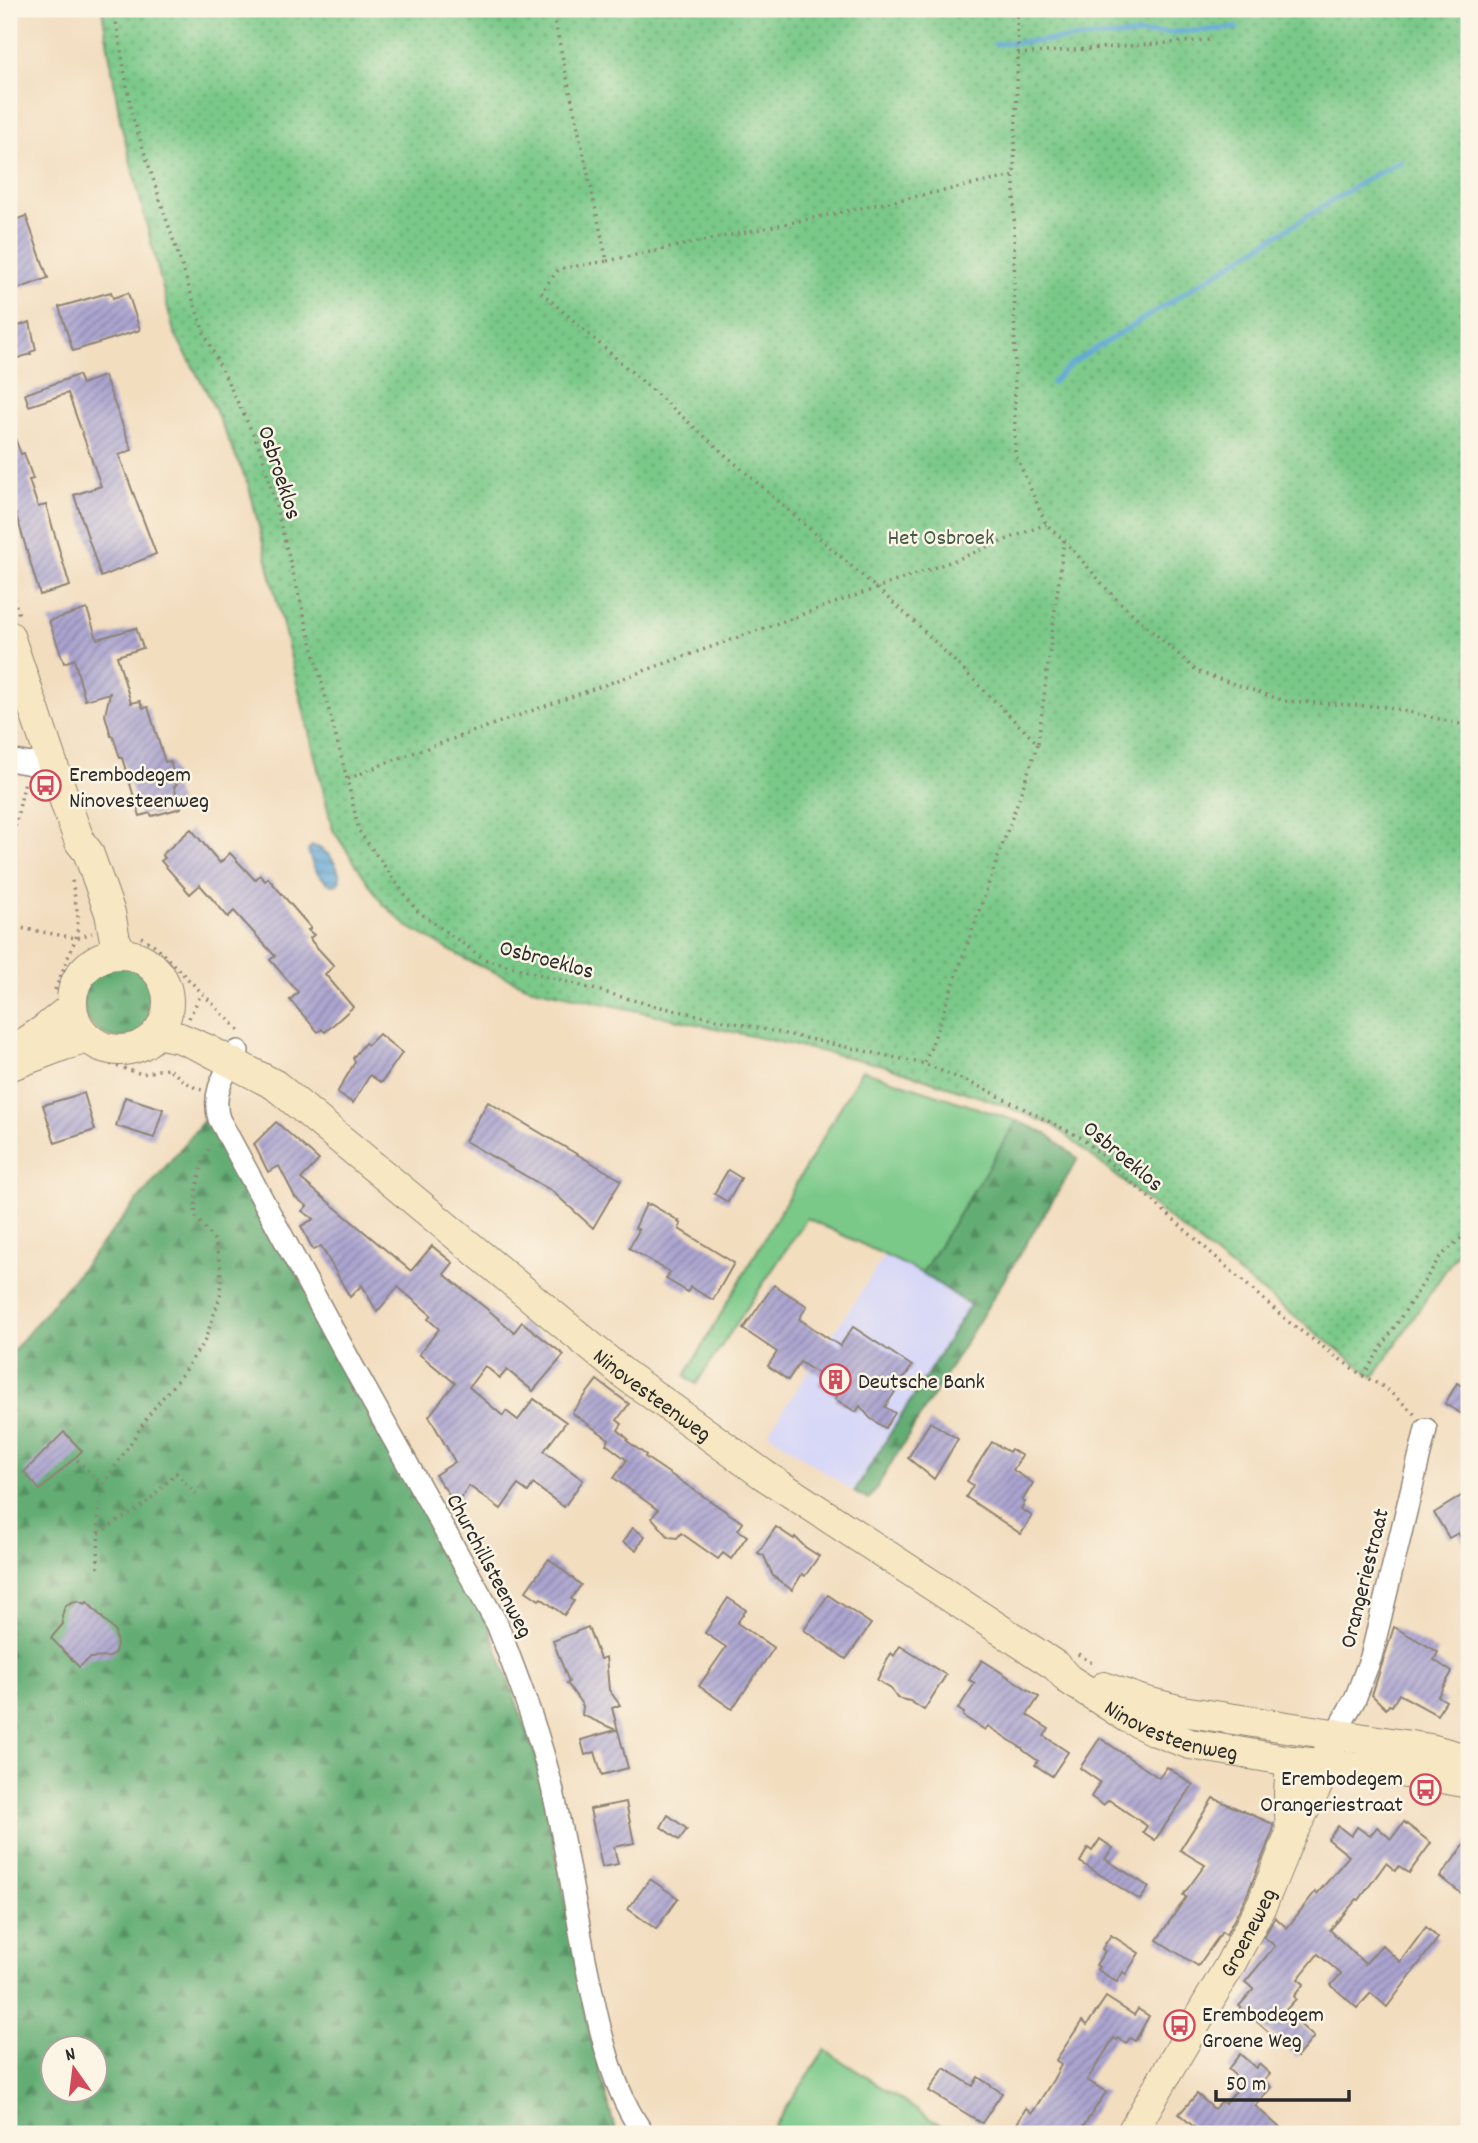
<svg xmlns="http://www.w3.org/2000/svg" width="1478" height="2143" font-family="Dekko,sans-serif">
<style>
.built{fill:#d7d7f8}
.green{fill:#7ac989;stroke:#527a5a;stroke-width:2}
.forest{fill:url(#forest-firs);stroke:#476c50;stroke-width:2;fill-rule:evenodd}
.park{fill:url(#park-dots);stroke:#527a5a;stroke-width:2}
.water{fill:url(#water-rules);stroke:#466981;stroke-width:2}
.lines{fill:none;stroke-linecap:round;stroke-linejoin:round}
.stream{stroke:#61a7d7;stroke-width:5}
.building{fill:url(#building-hatch)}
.street-casing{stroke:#8e8475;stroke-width:24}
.secondary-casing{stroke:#8e8475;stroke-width:32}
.path{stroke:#8e8475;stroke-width:3.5;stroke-dasharray:2 5;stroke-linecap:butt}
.street{stroke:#fff;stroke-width:21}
.secondary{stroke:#f7e8c3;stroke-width:30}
.labels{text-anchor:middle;stroke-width:5;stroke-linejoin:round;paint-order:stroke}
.street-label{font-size:23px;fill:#2b2b2b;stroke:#fcf5e5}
.park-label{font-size:23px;fill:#435a47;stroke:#fcf5e5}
.poi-label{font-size:23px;fill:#2b2b2b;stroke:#fcf5e5;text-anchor:start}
</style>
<defs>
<pattern id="forest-firs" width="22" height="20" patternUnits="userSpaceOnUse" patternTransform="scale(1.75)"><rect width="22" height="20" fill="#63ad75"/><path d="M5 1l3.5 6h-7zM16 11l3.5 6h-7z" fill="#528d60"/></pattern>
<pattern id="park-dots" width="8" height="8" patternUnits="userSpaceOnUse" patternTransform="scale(1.75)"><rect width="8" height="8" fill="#7ac989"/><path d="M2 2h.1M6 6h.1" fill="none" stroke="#64a370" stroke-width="1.8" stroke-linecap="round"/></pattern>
<pattern id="water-rules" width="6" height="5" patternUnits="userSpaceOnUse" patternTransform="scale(1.75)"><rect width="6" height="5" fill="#61a7d7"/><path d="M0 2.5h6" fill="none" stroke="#5088af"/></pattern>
<pattern id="building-hatch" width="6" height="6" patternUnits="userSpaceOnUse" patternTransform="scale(1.75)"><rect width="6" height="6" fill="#aba4d0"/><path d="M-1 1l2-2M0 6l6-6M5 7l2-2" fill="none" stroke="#8b86a9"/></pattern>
</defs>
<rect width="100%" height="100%" fill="#fcf5e5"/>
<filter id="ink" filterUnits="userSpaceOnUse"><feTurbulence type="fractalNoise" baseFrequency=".0143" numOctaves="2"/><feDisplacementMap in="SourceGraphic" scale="14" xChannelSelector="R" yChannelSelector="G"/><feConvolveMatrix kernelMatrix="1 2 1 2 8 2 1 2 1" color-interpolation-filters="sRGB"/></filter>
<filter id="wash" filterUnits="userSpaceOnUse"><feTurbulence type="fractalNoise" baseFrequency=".00686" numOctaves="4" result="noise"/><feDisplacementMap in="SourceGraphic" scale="28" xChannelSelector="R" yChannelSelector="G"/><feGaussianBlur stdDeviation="1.57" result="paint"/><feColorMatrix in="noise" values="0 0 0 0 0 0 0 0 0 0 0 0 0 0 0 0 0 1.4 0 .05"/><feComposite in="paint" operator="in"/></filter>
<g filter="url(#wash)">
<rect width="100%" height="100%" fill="#f2ddbf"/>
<!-- built -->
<path class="built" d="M885 1255 922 1273 970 1304 854 1492 768 1433Z"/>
<!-- green -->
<g class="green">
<path d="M862 1070 1017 1121 922 1273 807 1218 696 1384 685 1376Z"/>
<path d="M825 2050 953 2134H769Z"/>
</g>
<!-- forest -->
<g class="forest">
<circle cx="120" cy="1001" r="37"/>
<path d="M210 1113 489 1627 534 1750 546 1798 587 2021 616 2134H12L9 2132V1356ZM52 2048H94V2090H52Z"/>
<path d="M1017 1121 1046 1133 1078 1159 869 1500 854 1492 970 1305 922 1273Z"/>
</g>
<!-- park -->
<path class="park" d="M102 9H1469V1235L1374 1377 1226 1264 1053 1125 992 1101 883 1065 529 987 469 961 407 926 382 903 333 830 249 486 209 396 174 332 121 124Z"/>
<!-- water -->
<path class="water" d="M312 846C327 848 339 865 340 880L337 884 332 885C317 877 312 866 308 850Z"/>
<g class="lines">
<!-- stream -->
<g class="stream">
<path d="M995 44 1237 28"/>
<path d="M1052 383 1071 364 1370 177 1401 161"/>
</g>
</g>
<g id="blocks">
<!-- building -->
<g class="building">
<path d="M26 216 48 278 9 292V222Z"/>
<path d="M111 292 113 298 128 293 140 330 73 351 59 307Z"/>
<path d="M30 322 36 350 30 352 31 354 9 361V329Z"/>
<path d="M78 375 82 384 104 376 132 450 119 455 156 554 101 577 74 495 101 486 68 393 29 406 25 394Z"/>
<path d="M9 425H10L21 454 24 453 33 479 29 480 38 507 46 505 70 586 40 595 16 514 9 517Z"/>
<path d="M87 609 97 639 136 628 143 648 117 656 131 703 140 701 143 708 148 707 165 762 170 761 177 784 174 787 181 808 152 816 150 813 140 816 122 758H120L113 736H111L105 715 110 693 85 700 74 659 64 663 49 621Z"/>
<path d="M191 829 220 863 230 853 255 880 260 875 265 881 268 878 311 928 308 930 314 935 310 938 312 942 334 966 325 974 353 1007 325 1032 322 1029 318 1032 290 1000 298 992 270 960 275 956 234 911 228 917 200 885 190 894 161 861 165 858 162 855Z"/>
<path d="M379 1034 402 1053 382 1082H380L370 1075 353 1103 337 1093 355 1062 353 1058 365 1043 368 1045Z"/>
<path d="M84 1093 95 1130 55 1143 43 1105Z"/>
<path d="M125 1097 163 1109 154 1138 116 1126Z"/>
<path d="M488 1102 621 1180 593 1228 552 1191 465 1141Z"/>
<path d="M276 1122 319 1160 301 1179 411 1271 432 1246 453 1263 444 1274 493 1314 514 1332 522 1322 564 1355 533 1391 507 1370 500 1378 485 1366 469 1387 503 1416 506 1411 518 1420 534 1399 566 1422 544 1451 583 1480 564 1507 533 1484 528 1492 518 1485 501 1509 469 1486 456 1504 435 1475 455 1462 429 1416 455 1383 419 1354 439 1329 428 1319 431 1315 398 1287 377 1312 362 1285 350 1297 321 1246 313 1250 301 1226 314 1219 302 1211 307 1206 295 1197 279 1166 268 1172 254 1144Z"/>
<path d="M728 1170 741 1178 728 1202 714 1194Z"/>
<path d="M646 1204 649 1205 650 1204 679 1221 678 1222 681 1224 679 1229 734 1263 713 1300 690 1287 688 1292 666 1279 670 1272 629 1248 639 1230 635 1228Z"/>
<path d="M774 1285 807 1306 799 1319 840 1346 853 1327 912 1366 885 1407 895 1413 885 1428 870 1418 860 1406 856 1412 835 1399 837 1397 818 1384 823 1377 800 1362 788 1380 768 1366 777 1352 743 1329Z"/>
<path d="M597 1380 629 1404 617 1420 622 1424 618 1430 628 1439 627 1441 646 1455 645 1457 743 1523 738 1530 747 1536 731 1559 723 1553 718 1559 681 1533 677 1538 669 1537 652 1518 658 1510 614 1478 627 1460 606 1444 609 1439 572 1413Z"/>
<path d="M1457 1383 1469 1390V1418L1445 1404Z"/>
<path d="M930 1422 958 1439 934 1479 908 1458Z"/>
<path d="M64 1432 82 1451 40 1490 24 1472Z"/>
<path d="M992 1442 1009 1452 1011 1449 1022 1456 1013 1470 1033 1483 1022 1501 1025 1502 1021 1509 1032 1516 1021 1534 966 1497 973 1485 967 1481Z"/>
<path d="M1463 1495 1469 1505V1551L1458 1533 1449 1538 1434 1513Z"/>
<path d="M776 1527 794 1539 795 1537 805 1547 819 1556 805 1576 802 1574 792 1590 773 1576 764 1556 758 1553Z"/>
<path d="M633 1528 645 1536 636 1550 623 1542Z"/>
<path d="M549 1559 581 1585 571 1599 574 1601 564 1615 541 1598 539 1600 526 1591Z"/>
<path d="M828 1595 871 1624 846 1659 804 1630Z"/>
<path d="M728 1598 746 1610 737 1623 774 1648 732 1709 699 1686 726 1647 705 1633Z"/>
<path d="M78 1601 85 1604 87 1602 115 1631 117 1644 115 1652 110 1657 90 1658 79 1667 51 1638 63 1624 62 1616 65 1606 72 1602Z"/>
<path d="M588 1627 600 1659 606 1657 609 1690 620 1705 612 1708 628 1768 602 1775 595 1752 585 1755 581 1740 616 1730 582 1715 583 1706 567 1683 569 1682 553 1641Z"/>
<path d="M1394 1627 1438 1652 1434 1660 1452 1672 1438 1696 1446 1701 1437 1715 1399 1694 1392 1706 1389 1705 1386 1709 1372 1695Z"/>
<path d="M900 1646 946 1675 924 1710 910 1701 897 1698 891 1689 877 1680 891 1653 894 1656Z"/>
<path d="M982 1660 1039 1697 1027 1715 1049 1729 1044 1736 1068 1752 1052 1776 1035 1765 1038 1761 1023 1750V1749L988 1726 985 1730 963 1716 964 1713 958 1709 975 1683 969 1680Z"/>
<path d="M1100 1738 1159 1778 1167 1767 1193 1785 1155 1840 1143 1832 1147 1826 1109 1800 1103 1805 1091 1797 1100 1782 1080 1768Z"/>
<path d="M1213 1798 1273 1824V1831L1247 1895 1226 1935 1222 1932 1198 1966 1157 1940 1186 1897 1183 1895 1205 1865 1180 1850Z"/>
<path d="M626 1802 634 1843 614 1847 618 1864 602 1867 590 1809Z"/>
<path d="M668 1815 687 1829 679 1840 661 1827Z"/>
<path d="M1404 1822 1431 1843 1409 1873 1399 1866 1396 1871 1386 1863 1359 1900 1357 1899 1330 1930 1365 1964 1382 1945 1400 1962 1426 1927 1438 1938 1387 2007 1371 1993 1357 2008 1331 1985 1341 1974 1318 1954 1298 1979 1304 1984 1294 1996 1296 1999 1285 2011 1314 2037 1297 2057 1239 2006 1254 1989 1245 1982 1275 1946 1264 1937 1275 1917 1287 1928 1315 1892 1317 1894 1349 1856 1328 1839 1338 1826 1351 1836 1357 1827 1370 1836 1377 1827 1391 1839Z"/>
<path d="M1100 1839 1113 1848 1105 1859 1149 1887 1140 1900 1080 1862 1088 1848 1092 1851Z"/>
<path d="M1469 1839V1899L1440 1877Z"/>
<path d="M650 1879 678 1898 656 1929 628 1909Z"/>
<path d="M1111 1935 1139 1953 1126 1974 1123 1972 1117 1982 1097 1969 1099 1967 1096 1965 1105 1951 1102 1949Z"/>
<path d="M1106 1997 1134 2015 1138 2009 1149 2016 1135 2041 1130 2038 1126 2043 1118 2038 1117 2040 1114 2038 1087 2080 1106 2092 1078 2134H1011L1026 2108 1032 2113 1053 2080 1061 2065 1056 2060 1082 2021 1087 2025Z"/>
<path d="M1240 2054 1256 2068 1259 2064 1270 2074 1264 2081 1271 2087 1255 2106 1287 2134H1202L1179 2114 1197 2094 1214 2109 1222 2101 1225 2104 1243 2083 1228 2069Z"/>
<path d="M944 2068 973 2086 978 2077 1002 2093 982 2123 929 2091Z"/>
</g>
</g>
</g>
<g filter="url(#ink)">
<use href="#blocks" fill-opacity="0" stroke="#8e8475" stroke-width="2"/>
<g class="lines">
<defs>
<g id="street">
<path d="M9 760 31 764 50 758"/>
<path d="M238 1051C225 1074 211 1092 219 1119L351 1363 497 1624C519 1681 541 1737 554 1796 566 1850 575 1904 585 1959 596 2012 610 2090 644 2134"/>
<path d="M1335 1734 1355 1699 1371 1657 1426 1429"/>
</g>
<g id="secondary">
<path d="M9 636 67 807 80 842 88 852 110 913 115 940 123 954"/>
<circle cx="120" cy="1002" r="48"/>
<path id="s1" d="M157 1033 180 1038 206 1049 275 1085 624 1374 764 1475 1056 1666 1068 1679 1127 1717 1153 1730 1190 1744 1291 1761 1427 1775 1469 1783"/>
<path d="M10 1053 45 1029 72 1007"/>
<path d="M9 1066 64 1045 88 1038"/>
<path d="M1104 1687 1143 1701 1182 1711 1430 1749 1469 1760"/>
<path d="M1291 1834 1289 1794 1291 1761"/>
<path id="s2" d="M1131 2134 1231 1963 1263 1902 1290 1836 1316 1788 1335 1734"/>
</g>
</defs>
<!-- street casing -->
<use href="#street" class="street-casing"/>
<!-- secondary casing -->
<use href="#secondary" class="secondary-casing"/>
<!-- path -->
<g class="path">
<path d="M114 9 132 115 204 333 261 450 347 779 359 831 416 910 484 959 651 1005 925 1064 985 1089 1082 1138 1290 1323 1363 1376 1384 1387 1415 1414"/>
<path d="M552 9 607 261 559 269 541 292 917 624 1038 744 925 1064"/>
<path d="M1017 9 1018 54 1014 176 1015 453 1046 524 1064 540 1114 597 1198 672 1285 701 1387 707 1469 726"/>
<path d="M1018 54 1211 40"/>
<path d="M607 261 1014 176"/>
<path d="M9 585 19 615"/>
<path d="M1038 743 1064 540"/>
<path d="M348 779 388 762 958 559 1046 524"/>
<path d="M9 854 25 781"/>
<path d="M9 926 76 938 92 933"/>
<path d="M141 937 154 945 242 1033"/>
<path d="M55 990 77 935 78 917 72 880"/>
<path d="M189 1018 201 994"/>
<path d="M97 1060 142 1074 167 1068C178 1075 189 1087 202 1090"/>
<path d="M1363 1376 1440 1257 1469 1231"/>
<path d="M77 1460 103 1485"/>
<path d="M99 1533 144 1505 176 1473 196 1494"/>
<path d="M98 1568 99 1508 103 1485 151 1412 183 1373 205 1340 220 1297 221 1269 214 1240 195 1216 196 1191 202 1165 211 1144"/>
<path d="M1078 1654 1095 1665"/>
</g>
<!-- street -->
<use href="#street" class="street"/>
<!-- secondary -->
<use href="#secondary" class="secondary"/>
</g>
</g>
<!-- icons -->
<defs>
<symbol id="bus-ring" viewBox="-11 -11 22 22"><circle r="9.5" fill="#fcf5e5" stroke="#d1495b" stroke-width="1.5"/><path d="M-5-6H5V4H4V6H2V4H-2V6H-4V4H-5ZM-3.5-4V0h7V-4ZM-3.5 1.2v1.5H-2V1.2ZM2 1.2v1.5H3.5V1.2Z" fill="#d1495b"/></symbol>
<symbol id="building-ring" viewBox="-11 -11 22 22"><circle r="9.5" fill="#fcf5e5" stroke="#d1495b" stroke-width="1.5"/><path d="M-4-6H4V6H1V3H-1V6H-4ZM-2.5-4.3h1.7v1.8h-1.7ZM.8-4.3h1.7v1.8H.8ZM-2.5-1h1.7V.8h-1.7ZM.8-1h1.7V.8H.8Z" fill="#d1495b"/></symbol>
</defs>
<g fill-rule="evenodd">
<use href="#bus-ring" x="28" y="768" width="35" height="35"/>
<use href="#building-ring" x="818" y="1362" width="35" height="35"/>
<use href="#bus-ring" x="1408" y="1772" width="35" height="35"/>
<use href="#bus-ring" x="1162" y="2008" width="35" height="35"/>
</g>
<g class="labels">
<!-- street labels -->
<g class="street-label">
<text transform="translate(281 472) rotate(72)" y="8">Osbroeklos</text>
<text transform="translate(547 958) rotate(15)" y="8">Osbroeklos</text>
<text transform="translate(1124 1155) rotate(40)" y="8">Osbroeklos</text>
<text dy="8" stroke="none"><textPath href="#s1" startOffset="618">Ninovesteenweg</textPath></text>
<text transform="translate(491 1565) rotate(62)" y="8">Churchillsteenweg</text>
<text transform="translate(1363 1578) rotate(-76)" y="8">Orangeriestraat</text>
<text dy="8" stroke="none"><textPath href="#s1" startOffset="1239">Ninovesteenweg</textPath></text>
<text dy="8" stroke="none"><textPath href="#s2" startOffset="233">Groeneweg</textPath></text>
</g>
<!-- park labels -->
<g class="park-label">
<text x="941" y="544">Het Osbroek</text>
</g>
<!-- poi labels -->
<g class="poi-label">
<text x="69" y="781">Erembodegem<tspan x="69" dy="26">Ninovesteenweg</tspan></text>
<text x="858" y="1388">Deutsche Bank</text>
<text x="1403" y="1785" text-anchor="end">Erembodegem<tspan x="1403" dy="26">Orangeriestraat</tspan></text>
<text x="1202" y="2021">Erembodegem<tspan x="1202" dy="26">Groene Weg</tspan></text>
</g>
</g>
<!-- margin -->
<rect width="1478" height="2143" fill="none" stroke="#fcf5e5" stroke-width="35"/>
<!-- north arrow -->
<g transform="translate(74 2069) rotate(346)"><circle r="33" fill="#fcf5e5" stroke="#a8a49b" stroke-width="2"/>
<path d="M0-5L12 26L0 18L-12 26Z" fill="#d1495b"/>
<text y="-10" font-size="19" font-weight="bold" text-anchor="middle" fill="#2b2b2b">N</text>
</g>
<!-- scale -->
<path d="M1216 2090v10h133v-10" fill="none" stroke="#2b2b2b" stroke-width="3.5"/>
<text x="1226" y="2090" font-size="21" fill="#2b2b2b" stroke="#fcf5e5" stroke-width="5" paint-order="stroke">50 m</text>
</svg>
